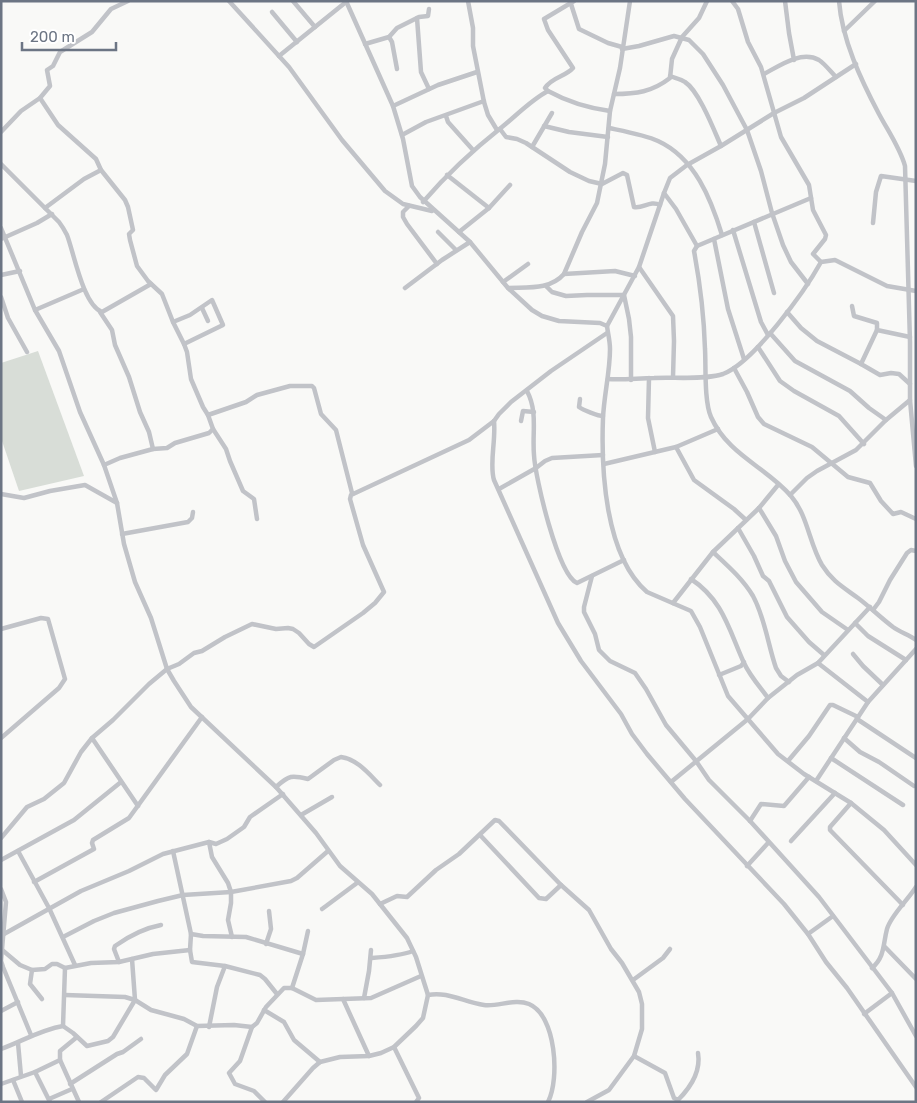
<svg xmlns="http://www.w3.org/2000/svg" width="917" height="1103" font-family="Rubik,sans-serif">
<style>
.green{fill:#d8ddd7}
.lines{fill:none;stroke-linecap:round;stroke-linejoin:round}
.minor{stroke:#c1c3c8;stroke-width:4.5}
</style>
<rect width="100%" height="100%" fill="#f9f9f7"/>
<!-- green -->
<path class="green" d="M38 351 84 476 19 491 1 438V363Z"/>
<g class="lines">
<!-- minor -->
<g class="minor">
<path d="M229 1 289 67 342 140 385 191 403 204 432 211"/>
<path d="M293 1 315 27"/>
<path d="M346 1 393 106 403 139 412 186 420 197 470 242 508 288 532 310 542 316 559 321 600 323 607 326C608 334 610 341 610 349 610 372 604 395 603 418 601 470 605 556 647 592L691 611 700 627 728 696 778 754 804 774 851 803 884 830 916 865"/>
<path d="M468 1 473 28V46L484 102 488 115 497 130"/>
<path d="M732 1 738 9 748 42 761 67 781 137 809 185 813 210 826 235 825 239 813 254 821 262"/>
<path d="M785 1 789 33 794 60"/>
<path d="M839 1C842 40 861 80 879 114 888 131 900 148 905 166L910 342V400L916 466"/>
<path d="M571 4 579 29 608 43 622 47"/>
<path d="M272 12 297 42"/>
<path d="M417 18 421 72 429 89"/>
<path d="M844 31 875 1"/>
<path d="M389 37 392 42 397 69"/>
<path d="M365 44 389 37 397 28 419 17 428 16 429 9"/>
<path d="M622 49 639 46 674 36 689 40 703 54 723 85 747 130 761 171 772 213 783 245 791 262 808 284"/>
<path d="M279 56 346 2"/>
<path d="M764 74C779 66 801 50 819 60 825 64 831 72 836 77"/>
<path d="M670 76C675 78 681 79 685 82 699 91 714 130 721 146"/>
<path d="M548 91 545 88C552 77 565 77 573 68L548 30 544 19 574 1"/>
<path d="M614 94C636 94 652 92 670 78L672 59 682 37 699 18 707 1"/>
<path d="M40 98 58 125 96 159 101 170 125 200 128 207 133 230 129 234 130 240 137 266 148 281 162 294 173 322 184 344 187 352 191 379 203 407 208 415 213 429 209 433 175 443 167 448 153 449 120 458 104 465"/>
<path d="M393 106 438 85 477 72"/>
<path d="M446 116 448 122 473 150"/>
<path d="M544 126 569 132 608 137"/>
<path d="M609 128C623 131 645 135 658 141 695 158 711 199 722 235"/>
<path d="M500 129 506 137 517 139 526 143 570 172 589 181 602 184 623 173 627 175 634 207C643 209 650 200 660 205"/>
<path d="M1 132 21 111 40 98 50 86 47 70 53 66 60 52 92 32 111 9 128 1"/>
<path d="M402 135 426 122 484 101"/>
<path d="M532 147 552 113"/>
<path d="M1 164 59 222C62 226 65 231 67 235 74 253 83 305 102 312L151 284"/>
<path d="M447 175 489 208"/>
<path d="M664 193 676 209 697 246 694 251C700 283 704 316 705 349 706 366 704 401 711 417 728 455 766 467 791 496 808 516 809 543 822 565 832 581 843 587 858 598 870 607 881 618 893 627 900 632 909 635 916 640"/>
<path d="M423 202C447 174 473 150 502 127 517 115 531 100 548 91 568 102 588 108 610 111"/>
<path d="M409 206 403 212V217L407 224 437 264"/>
<path d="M45 208 84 179 101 170"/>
<path d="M754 222 774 293"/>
<path d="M873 223 876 192 881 176 916 181"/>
<path d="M1 228 35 310 59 351 80 412 104 465 117 503 124 544 135 582 151 618 167 669 174 681 191 707 276 787 316 833 340 866 372 894 407 938 416 957 428 995 423 1018 416 1026 394 1047 381 1053 369 1056 340 1057 320 1062 313 1068 283 1102"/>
<path d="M733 230 761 322 768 335"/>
<path d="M438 232 456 250"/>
<path d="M459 232 489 208 510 185"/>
<path d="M1 239 37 223 52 214"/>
<path d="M714 239 728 309 744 359"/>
<path d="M697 246 811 198"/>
<path d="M639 267 673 316 674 341 673 377"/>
<path d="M564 274 615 271 635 276"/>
<path d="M1 275 20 271"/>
<path d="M503 282 528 264"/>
<path d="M546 286 552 292 566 296 587 295H624L629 319 631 337V380"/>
<path d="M405 288 442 260 470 242"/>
<path d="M508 288C528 287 550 290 564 274L582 232 597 203 605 164 610 111 620 68 630 1"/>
<path d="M1 297 8 318 27 352"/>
<path d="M852 306 854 316 877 323V330L910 337"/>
<path d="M202 308 208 321"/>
<path d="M35 310 84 289"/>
<path d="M100 312 112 330 115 345 129 377 140 412 149 432 153 449"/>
<path d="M787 312 801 328 817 341 861 364"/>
<path d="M173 322 190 315 212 300 223 325 184 344"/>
<path d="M607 326 639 267 664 193 670 178 687 165 721 146 774 113 804 98 856 64"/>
<path d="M877 330 861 364 880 375 891 373 899 374 910 384"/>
<path d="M770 333 795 361 850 391 869 408 886 420"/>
<path d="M758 347 780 381 794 391 839 416 864 444"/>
<path d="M734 368 747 392 758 417 764 424 812 447 848 477 870 483 881 501 893 514 901 512 916 519"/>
<path d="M649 378 648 418 655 452"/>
<path d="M608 379C624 380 639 378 654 378 674 377 705 380 723 374 754 362 805 291 821 262L835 260 887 286 916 291"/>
<path d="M527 391C538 412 532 432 534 455 535 477 558 575 577 583L624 560"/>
<path d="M580 399 579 407C583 410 598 416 603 416"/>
<path d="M208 415 246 402 257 395 290 386H312L314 388 321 414 336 430 337 434 352 493"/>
<path d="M494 421C496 441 489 464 494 480L558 623 581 661 621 714 632 734 647 754 685 799 784 904 808 934 826 962 847 988 916 1087"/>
<path d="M521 421 523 411 534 412"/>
<path d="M213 429 226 449 230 461 243 491 254 499 257 519"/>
<path d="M676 447 694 480 734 509 746 520"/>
<path d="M604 464 676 447 718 429"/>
<path d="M499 489 536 468 545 461 552 458 603 455"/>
<path d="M1 494 24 498 50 491 85 485 117 503"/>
<path d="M790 495 807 478 817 471 856 450 886 420 910 400"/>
<path d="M759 508 776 536 785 561 796 582 822 612 848 630"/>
<path d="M738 528 754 556 763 576 769 581 787 617 809 642 824 655"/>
<path d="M122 534 188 522 192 518 193 512"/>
<path d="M713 552C727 565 743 579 753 596 765 618 768 645 776 668L781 676 789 682"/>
<path d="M592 576 584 607V612L595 634 599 650 610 661 635 673 646 689 666 725 696 761 709 780 750 821 819 897 892 993 916 1036"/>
<path d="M691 579C723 600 729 630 744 663 750 676 760 687 768 698"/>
<path d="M673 603 713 552 759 508 778 485"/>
<path d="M873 610 879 602 890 580 907 553 911 550 916 551"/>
<path d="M855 623 868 636 906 660"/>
<path d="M1 629 41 618 48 619 65 679 59 688 1 738"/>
<path d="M853 654 863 666 883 685"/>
<path d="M818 663 868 702"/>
<path d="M719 675 741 666 744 662"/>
<path d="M857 719 916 758"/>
<path d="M92 738 138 806"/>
<path d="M844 738 860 752 879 762 914 786"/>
<path d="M831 758 903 805"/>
<path d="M788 761 809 736 830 705H833L858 717"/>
<path d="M816 781 868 702 916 649"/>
<path d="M671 782 748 719 768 698 797 675 818 663 870 607"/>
<path d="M276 787C289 775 292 775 308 779L334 760 341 757C357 759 369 774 380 785"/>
<path d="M851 803 830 827V830L903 905"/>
<path d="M301 815 332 797"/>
<path d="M750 821 761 804 784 806 809 777"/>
<path d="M480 835 539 898 546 899 561 885"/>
<path d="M1 838 27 807 44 799 64 783 81 752 92 738 113 720 149 684 167 669 179 664 194 653 202 651 225 637 252 624 276 629 288 628 293 629 299 633 309 644 314 647 363 613 375 603 384 592 363 545 350 499 351 495 469 440 494 421 499 414 511 402 551 371 607 333"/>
<path d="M791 841 835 793"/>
<path d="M209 842 212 857 228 883 231 892V903L228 920 232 937"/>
<path d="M18 851 49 908 75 965"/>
<path d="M173 851 191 934 190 950 192 962 225 966 260 975 265 979 277 994"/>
<path d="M1 860 74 820 121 782"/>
<path d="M747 866 768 843"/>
<path d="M34 882 94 849 92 843 93 840 129 818 202 717"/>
<path d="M1 889 6 902 1 961 3 967 31 1035"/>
<path d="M380 904 397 896 407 897 436 870 459 854 495 820 499 821 561 885 589 910 611 949 622 963 639 992 642 1004V1029L634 1056 609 1090 587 1102"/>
<path d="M322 909 357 883"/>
<path d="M4 934 81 891 129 871 163 854 209 842 216 844 227 839 244 827 250 817 283 794"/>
<path d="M191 934 203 936 246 937 303 954"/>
<path d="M808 934 833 916"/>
<path d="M63 937 94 921 114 913 158 901 183 895 231 892 291 881 297 878 328 851"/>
<path d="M266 944 271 929 269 911"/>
<path d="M885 947 916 979"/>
<path d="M1 949 20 965 32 970 45 969 52 964H57L65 968 91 963 119 962 153 954 190 950"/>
<path d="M371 958C385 957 400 956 413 951"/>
<path d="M119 962 114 949 115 946C129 936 145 928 161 925"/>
<path d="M872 968C885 957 883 944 887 929 891 915 908 900 916 887"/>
<path d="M32 970 30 984 42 999"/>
<path d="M633 980 663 958 670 949"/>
<path d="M292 988 303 954 308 931"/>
<path d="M65 995 125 997 135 1000 151 1010 184 1019 197 1026 234 1025 252 1027 257 1023 266 1007 284 988H292L316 1000 371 998 421 976"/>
<path d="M428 995C447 991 464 1002 484 1005 498 1007 515 998 529 1004 556 1015 560 1079 548 1102"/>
<path d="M364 998 369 971 371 950"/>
<path d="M343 999 369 1056"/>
<path d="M264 1010 284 1022 294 1040 320 1062"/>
<path d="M1 1011 18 1002"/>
<path d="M864 1014 892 993"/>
<path d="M63 1026 65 968"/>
<path d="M209 1027 217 987 225 966"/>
<path d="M252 1027 240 1061 229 1073 235 1084 254 1091 265 1102"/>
<path d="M18 1043 21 1076"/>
<path d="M394 1047 419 1098 416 1102"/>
<path d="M1 1049C23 1041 40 1030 63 1026L73 1033 87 1046 108 1041 113 1037 135 1000 132 959"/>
<path d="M634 1056 665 1073 674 1098 678 1100C690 1088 701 1071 698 1053"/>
<path d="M60 1060 79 1102"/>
<path d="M35 1072 50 1102"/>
<path d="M13 1080 22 1102"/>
<path d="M1 1084 35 1072 60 1060V1051L77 1037"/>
<path d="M70 1084 117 1054 123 1052 141 1039"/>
<path d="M49 1099 72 1089"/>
<path d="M101 1102 138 1077 144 1078 156 1090 165 1075 187 1054 197 1026"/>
</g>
</g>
<!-- border -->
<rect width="917" height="1103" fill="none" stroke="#6c7584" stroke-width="5"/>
<!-- scale -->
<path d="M22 42v8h94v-8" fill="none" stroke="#6c7584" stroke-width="2.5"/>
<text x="30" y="42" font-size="15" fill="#6c7584" stroke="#ffffff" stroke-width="4" paint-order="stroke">200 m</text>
</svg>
